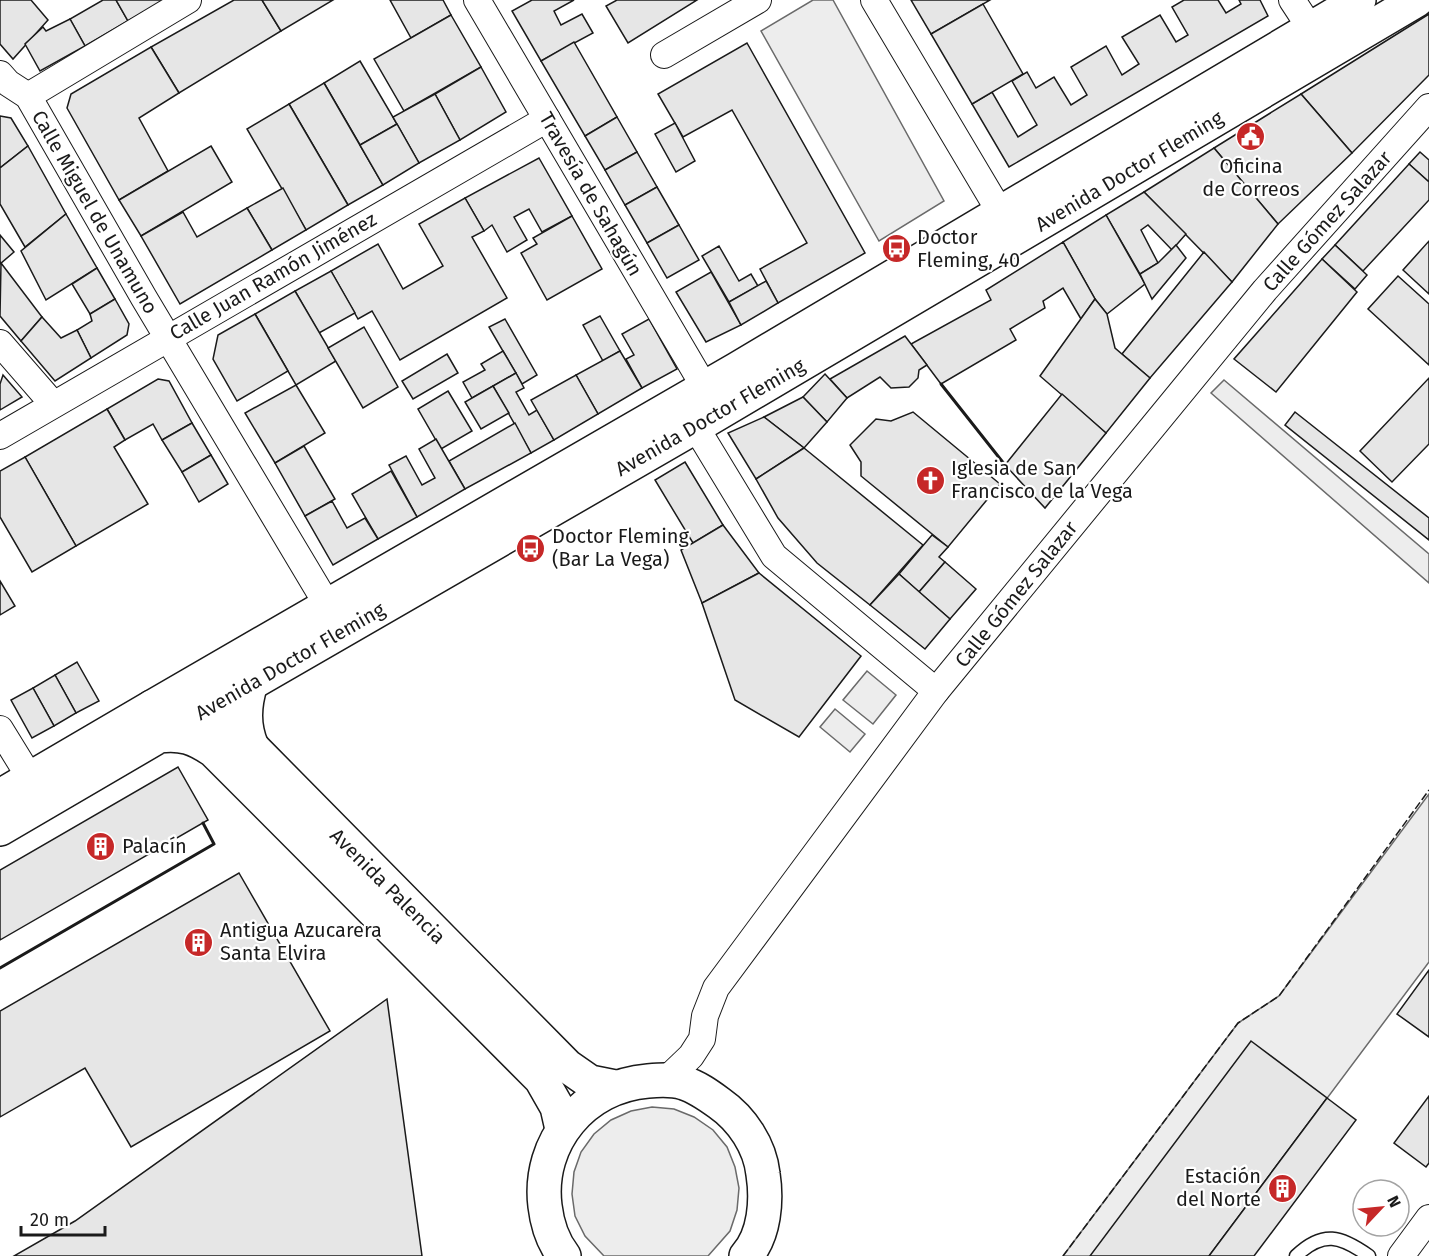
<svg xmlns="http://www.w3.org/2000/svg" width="1429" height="1256" font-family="'Fira Sans',sans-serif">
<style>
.built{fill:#ededed;stroke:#6a6a6a;stroke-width:1.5}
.building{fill:#e6e6e6;stroke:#1a1a1a;stroke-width:1.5}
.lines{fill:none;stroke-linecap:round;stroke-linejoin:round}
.service-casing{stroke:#1a1a1a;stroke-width:15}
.minor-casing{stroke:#1a1a1a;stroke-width:28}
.secondary-casing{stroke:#1a1a1a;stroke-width:36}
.primary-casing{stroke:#1a1a1a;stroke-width:36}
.service{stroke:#fff;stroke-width:12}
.minor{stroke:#fff;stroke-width:26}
.secondary{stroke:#fff;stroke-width:33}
.primary{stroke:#fff;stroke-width:33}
.fence{stroke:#1a1a1a;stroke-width:1.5;stroke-dasharray:8 3;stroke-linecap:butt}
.wall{stroke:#1a1a1a;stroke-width:3}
.labels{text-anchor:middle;stroke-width:4.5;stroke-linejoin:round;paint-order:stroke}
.poi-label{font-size:20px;fill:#1a1a1a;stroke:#fff;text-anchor:start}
.street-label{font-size:20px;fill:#1a1a1a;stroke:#fff}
</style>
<rect width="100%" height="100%" fill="#fff"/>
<!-- built -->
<g class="built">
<path d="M813 0H833L944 201 879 241 761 31Z"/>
<path d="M1224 380 1429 554V583L1211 393Z"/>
<path d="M867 671 896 695 873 724 843 700Z"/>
<path d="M835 709 865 734 850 752 820 727Z"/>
<path d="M1429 794V962L1209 1256H1063L1238 1023 1279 996Z"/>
<path d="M652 1107 674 1109 694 1117 713 1130 727 1147 735 1167 739 1188 737 1210 730 1231 708 1256H604L585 1236 575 1216 572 1194 574 1172 581 1152 594 1134 611 1120 631 1111Z"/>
</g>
<!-- building -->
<g class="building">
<path d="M0 0H31L48 20 13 59 0 44Z"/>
<path d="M103 0H116L128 21 85 46 70 19Z"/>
<path d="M116 0H165L128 21Z"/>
<path d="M234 0H262L281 31 179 93 151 47Z"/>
<path d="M262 0H333L281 31Z"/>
<path d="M390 0H443L451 15 411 38Z"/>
<path d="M532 0H574L554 11 561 25 582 14 593 33 541 61 512 11Z"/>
<path d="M617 0H697L628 43 606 6Z"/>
<path d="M911 0H990L931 34Z"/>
<path d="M1184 0H1218L1226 13 1241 4 1239 0H1260L1268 16 1009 167 972 104 992 92 1018 137 1037 125 1012 81 1027 72 1036 88 1054 77 1071 105 1087 95 1071 67 1106 46 1122 75 1139 64 1122 37 1160 15 1176 42 1188 35 1172 7Z"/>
<path d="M983 4 1023 74 972 104 931 34Z"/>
<path d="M1429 14V75L1352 153 1301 94Z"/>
<path d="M451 15 481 67 404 111 374 59Z"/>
<path d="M70 19 85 46 40 71 25 44 43 27 46 31Z"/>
<path d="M574 42 617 117 585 136 541 61Z"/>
<path d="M747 43 865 253 778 303 760 269 807 243 732 110 683 137 658 94Z"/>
<path d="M151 47 179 93 139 118 168 171 119 200 67 108 71 94Z"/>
<path d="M360 61 397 124 360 145 324 83Z"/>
<path d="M481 67 506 112 460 140 435 94Z"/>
<path d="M324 83 383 185 348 205 289 104Z"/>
<path d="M435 94 460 140 419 163 393 117Z"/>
<path d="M1301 94 1352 153 1278 224 1214 148Z"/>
<path d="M289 104 348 205 306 230 247 129Z"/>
<path d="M0 116 11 118 28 146 0 168Z"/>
<path d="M617 117 637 152 605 170 585 136Z"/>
<path d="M675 123 695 161 676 172 655 134Z"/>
<path d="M397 124 419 163 383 185 360 145Z"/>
<path d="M28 146 66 214 25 247 0 204V168Z"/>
<path d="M211 146 232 182 141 236 119 200Z"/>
<path d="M1214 148 1278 224 1232 282 1144 192Z"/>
<path d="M637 152 657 187 625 205 605 170Z"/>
<path d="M1420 152 1429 160V182L1409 164Z"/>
<path d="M539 158 572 216 542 232 529 209 514 217 527 240 507 252 492 225 484 231 465 198Z"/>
<path d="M1409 164 1429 182V200L1363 271 1335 245Z"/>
<path d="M657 187 679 225 647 243 625 205Z"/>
<path d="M283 188 306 230 272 250 247 208Z"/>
<path d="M1144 192 1186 234 1172 250 1148 225 1141 230 1158 263 1140 274 1106 215Z"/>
<path d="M465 198 484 231 472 237 507 298 400 360 372 311 358 319 331 271 378 244 403 289 443 266 419 224Z"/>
<path d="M247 208 272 250 180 304 141 236 183 212 197 237Z"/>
<path d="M66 214 97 268 46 300 21 251Z"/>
<path d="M1106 215 1145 284 1107 314 1095 299 1063 242Z"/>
<path d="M572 216 602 269 547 300 521 253 537 244 533 238Z"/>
<path d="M679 225 699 260 667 278 647 243Z"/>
<path d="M0 235 14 252 0 264Z"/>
<path d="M1429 241V294L1403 270Z"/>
<path d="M1063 242 1095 299 1081 319 1063 288 1043 301 1045 308 1010 329 1016 340 941 384 911 344 991 300 986 290Z"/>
<path d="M1176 245 1186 258 1152 299 1140 274 1158 263Z"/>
<path d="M1335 245 1367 275 1355 289 1322 259Z"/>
<path d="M719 246 739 281 751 274 758 286 729 302 702 256Z"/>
<path d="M1204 252 1232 282 1150 378 1122 354Z"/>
<path d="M1322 259 1357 292 1276 392 1234 359Z"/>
<path d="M1 263 42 317 21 341 0 316Z"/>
<path d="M97 268 115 299 90 314 72 284Z"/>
<path d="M331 271 355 313 319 333 295 291Z"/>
<path d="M711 272 741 325 706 342 676 292Z"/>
<path d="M1398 276 1429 304V365L1368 309Z"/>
<path d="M766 281 778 303 741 325 729 302Z"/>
<path d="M295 291 336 361 296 385 255 314Z"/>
<path d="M115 299 129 324 127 335 91 358 77 330 92 321 90 314Z"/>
<path d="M1095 299 1107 314 1115 348 1150 378 1106 433 1040 376Z"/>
<path d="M255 314 288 371 237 401 213 359 218 335Z"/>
<path d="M600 316 620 351 603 361 583 325Z"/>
<path d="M42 317 61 338 77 330 91 358 55 381 21 341Z"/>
<path d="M505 319 537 375 522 384 489 327Z"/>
<path d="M649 319 677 369 642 388 626 359 634 355 622 334Z"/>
<path d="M364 327 398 387 363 408 328 348Z"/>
<path d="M905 336 927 365 919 370 918 378 909 387 891 388 880 377 847 398 830 379Z"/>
<path d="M503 351 516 373 472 398 463 382 485 370 481 364Z"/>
<path d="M620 351 642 388 598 414 576 375Z"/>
<path d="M447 354 458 373 413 399 402 381Z"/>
<path d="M516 373 524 388 516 392 529 415 537 410 554 440 531 453 493 386Z"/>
<path d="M825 374 847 398 827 422 803 397Z"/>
<path d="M3 375 22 397 0 410V384Z"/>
<path d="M576 375 598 414 554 440 531 400Z"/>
<path d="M1429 378V444L1392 482 1360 451Z"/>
<path d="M158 379 169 381 192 423 162 440 153 424 125 440 107 409Z"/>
<path d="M296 385 325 433 275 463 245 413Z"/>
<path d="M493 386 509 413 481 429 465 402Z"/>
<path d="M448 391 472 431 441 449 418 409Z"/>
<path d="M1062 394 1106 433 1045 508 1005 465Z"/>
<path d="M803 397 827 422 804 448 764 417Z"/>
<path d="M107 409 125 440 114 447 148 504 76 546 25 457Z"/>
<path d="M913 412 1000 484 948 547 861 476V462L850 445 876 419 891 421Z"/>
<path d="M1295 412 1429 518V540L1285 425Z"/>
<path d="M764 417 804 448 756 479 728 433Z"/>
<path d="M192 423 211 455 182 472 162 440Z"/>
<path d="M515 423 531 453 465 489 449 461Z"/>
<path d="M436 439 465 489 417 517 389 465 406 456 422 485 435 478 419 449Z"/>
<path d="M304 446 335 499 305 516 275 463Z"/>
<path d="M804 448 923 545 870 605 817 563 778 518 756 479Z"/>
<path d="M211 455 228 484 199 502 182 472Z"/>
<path d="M25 457 76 546 32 572 0 517V471Z"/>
<path d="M685 462 723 525 693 543 655 480Z"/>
<path d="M391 471 417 517 378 539 352 494Z"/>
<path d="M332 501 347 528 365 518 378 539 333 565 305 516Z"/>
<path d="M723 525 759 573 702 603 681 550Z"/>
<path d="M932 535 948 547 939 557 945 562 919 592 899 574Z"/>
<path d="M945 562 976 589 950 619 919 592Z"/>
<path d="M759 573 861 656 799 737 735 700 702 603Z"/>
<path d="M899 574 950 619 925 649 870 605Z"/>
<path d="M0 581 15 606 0 615Z"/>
<path d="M77 662 99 701 76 713 55 675Z"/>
<path d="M55 675 76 713 54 726 33 688Z"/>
<path d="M33 688 54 726 32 738 11 700Z"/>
<path d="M178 767 208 820 0 940V870Z"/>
<path d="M239 873 330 1031 131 1147 85 1068 0 1117V1011Z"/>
<path d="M1429 970V1037L1397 1014Z"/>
<path d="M387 999 422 1256H14L75 1221Z"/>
<path d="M1251 1041 1327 1098 1209 1256H1090Z"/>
<path d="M1429 1096V1163L1426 1167 1394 1143Z"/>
<path d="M1327 1098 1356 1120 1254 1256H1209Z"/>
</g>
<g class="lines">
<defs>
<path id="service" d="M1296 1256C1323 1230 1341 1236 1369 1256"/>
<g id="minor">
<path d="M477 0 705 388"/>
<path d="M874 0 1009 227"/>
<path d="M1292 0 1311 29"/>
<path d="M664 55 758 0"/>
<path d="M0 74 8 83 28 96 144 298 328 606"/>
<path d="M28 96 188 0"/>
<path d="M0 343 53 404"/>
<path d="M686 411 774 556 936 691"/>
<path d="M0 436 547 119"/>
<path d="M0 729 40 794"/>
<path d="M666 1080 691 1056 702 1039 705 1016 716 988 936 691 1265 290 1429 107"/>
<path d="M1401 1256 1429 1218"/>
</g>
<g id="secondary">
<path d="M251 683C244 706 243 725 252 747"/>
<path d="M152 707 737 369 1359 0"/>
<path d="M179 725 695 427 1417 0"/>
</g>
<g id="primary">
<path d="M0 796 152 707 176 702 190 705 252 747 567 1066 590 1082 615 1087"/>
<path d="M0 829 159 736C182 733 195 738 214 751L541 1079 557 1107 562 1129"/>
<path d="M564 1256C553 1242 547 1223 545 1206 537 1142 584 1086 648 1081 660 1080 672 1079 684 1083 697 1087 708 1095 719 1103 742 1119 760 1146 763 1174 767 1200 765 1235 746 1256"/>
</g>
</defs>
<!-- service casing -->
<use href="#service" class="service-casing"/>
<!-- minor casing -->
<use href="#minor" class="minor-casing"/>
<!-- secondary casing -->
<use href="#secondary" class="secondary-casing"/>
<!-- primary casing -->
<use href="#primary" class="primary-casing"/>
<!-- service -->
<use href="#service" class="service"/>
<!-- minor -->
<use href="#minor" class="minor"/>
<!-- secondary -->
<use href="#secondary" class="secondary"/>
<!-- primary -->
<use href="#primary" class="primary"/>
<!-- fence -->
<path class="fence" d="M1063 1256 1238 1023 1279 996 1429 790"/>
<!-- wall -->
<g class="wall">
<path d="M941 384 1005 465"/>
<path d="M0 968 214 844 203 823"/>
</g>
</g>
<!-- icons -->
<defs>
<symbol id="civic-disc" viewBox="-11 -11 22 22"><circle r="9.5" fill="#c62828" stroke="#fff"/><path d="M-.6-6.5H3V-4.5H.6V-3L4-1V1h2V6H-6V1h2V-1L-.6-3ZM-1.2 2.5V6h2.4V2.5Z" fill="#fff"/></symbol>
<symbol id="bus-disc" viewBox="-11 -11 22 22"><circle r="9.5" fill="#c62828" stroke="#fff"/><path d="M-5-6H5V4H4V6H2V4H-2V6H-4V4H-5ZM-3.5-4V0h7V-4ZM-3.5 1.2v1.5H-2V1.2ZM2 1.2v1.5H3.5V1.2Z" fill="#fff"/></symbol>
<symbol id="church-disc" viewBox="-11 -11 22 22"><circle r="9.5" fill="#c62828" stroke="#fff"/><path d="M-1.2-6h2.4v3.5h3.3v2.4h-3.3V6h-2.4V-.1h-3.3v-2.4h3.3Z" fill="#fff"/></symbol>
<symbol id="building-disc" viewBox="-11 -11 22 22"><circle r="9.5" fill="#c62828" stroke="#fff"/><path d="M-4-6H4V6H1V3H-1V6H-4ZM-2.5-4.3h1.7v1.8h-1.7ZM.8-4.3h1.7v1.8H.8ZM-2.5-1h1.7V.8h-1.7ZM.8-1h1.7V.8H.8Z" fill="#fff"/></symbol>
</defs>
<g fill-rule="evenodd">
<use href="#civic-disc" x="1234" y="120" width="33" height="33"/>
<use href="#bus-disc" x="880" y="232" width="33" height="33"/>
<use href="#church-disc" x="914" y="464" width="33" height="33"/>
<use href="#bus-disc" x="514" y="532" width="33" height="33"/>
<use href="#building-disc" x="84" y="830" width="33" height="33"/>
<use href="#building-disc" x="182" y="926" width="33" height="33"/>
<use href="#building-disc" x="1266" y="1172" width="33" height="33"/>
</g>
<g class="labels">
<!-- poi labels -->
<g class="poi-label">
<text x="1251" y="173" text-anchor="middle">Oficina<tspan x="1251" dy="23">de Correos</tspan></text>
<text x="917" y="244">Doctor<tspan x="917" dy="23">Fleming, 40</tspan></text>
<text x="951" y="475">Iglesia de San<tspan x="951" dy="23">Francisco de la Vega</tspan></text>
<text x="552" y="543">Doctor Fleming<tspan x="552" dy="23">(Bar La Vega)</tspan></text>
<text x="122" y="853">Palacín</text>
<text x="220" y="937">Antigua Azucarera<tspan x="220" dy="23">Santa Elvira</tspan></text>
<text x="1261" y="1183" text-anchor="end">Estación<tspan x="1261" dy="23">del Norte</tspan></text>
</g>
<!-- street labels -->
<g class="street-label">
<text transform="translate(1129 171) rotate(-31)" y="7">Avenida Doctor Fleming</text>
<text transform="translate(591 194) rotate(60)" y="7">Travesía de Sahagún</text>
<text transform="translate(95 212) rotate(60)" y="7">Calle Miguel de Unamuno</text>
<text transform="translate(1327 221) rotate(-48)" y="7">Calle Gómez Salazar</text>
<text transform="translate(273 276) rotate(-30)" y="7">Calle Juan Ramón Jiménez</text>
<text transform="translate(710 417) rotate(-30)" y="7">Avenida Doctor Fleming</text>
<text transform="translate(1016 594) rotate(-51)" y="7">Calle Gómez Salazar</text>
<text transform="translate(290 661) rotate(-30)" y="7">Avenida Doctor Fleming</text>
<text transform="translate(388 886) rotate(45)" y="7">Avenida Palencia</text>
</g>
</g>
<!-- north arrow -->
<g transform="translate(1381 1208) rotate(64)"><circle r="28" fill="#ffffff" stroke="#a3a3a3" stroke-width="1.5"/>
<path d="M0-4.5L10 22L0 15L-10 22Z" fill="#c62828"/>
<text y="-9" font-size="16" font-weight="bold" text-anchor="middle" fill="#1a1a1a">N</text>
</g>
<!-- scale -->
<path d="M21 1226v9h84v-9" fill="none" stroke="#1a1a1a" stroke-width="3"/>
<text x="30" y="1226" font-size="18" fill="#1a1a1a" stroke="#ffffff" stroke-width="4.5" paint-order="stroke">20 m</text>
</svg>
